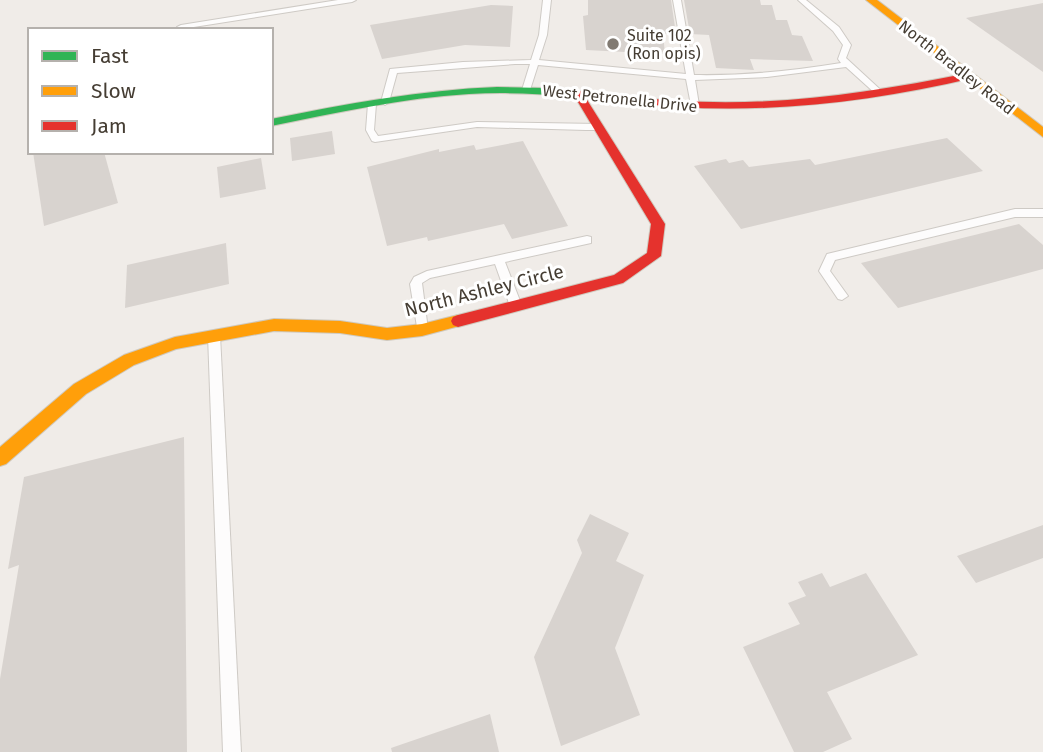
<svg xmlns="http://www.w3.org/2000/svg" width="1043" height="752" font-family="'Fira Sans',sans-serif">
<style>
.building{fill:#d8d3cf}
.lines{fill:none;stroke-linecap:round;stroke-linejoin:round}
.lane-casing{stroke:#cecac5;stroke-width:2}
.fast-casing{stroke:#cfc9be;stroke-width:2}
.slow-casing{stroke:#cfc9be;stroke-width:2}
.jam-casing{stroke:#cfc9be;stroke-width:2}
.lane{fill:#fdfcfc;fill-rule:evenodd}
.fast{fill:#30b455;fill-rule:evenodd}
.slow{fill:#ff9f0a;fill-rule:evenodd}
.jam{fill:#e5322d;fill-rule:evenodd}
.poi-dot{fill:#817a72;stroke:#fff;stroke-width:2.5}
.labels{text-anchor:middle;stroke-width:6;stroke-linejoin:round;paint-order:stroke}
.far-poi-label{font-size:16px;fill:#453d33;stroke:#fff;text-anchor:start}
.far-street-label{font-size:16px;fill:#453d33;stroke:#fff}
.street-label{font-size:19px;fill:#453d33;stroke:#fff}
</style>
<rect width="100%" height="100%" fill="#f0ece8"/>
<!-- building -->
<g class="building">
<path d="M588 0H671L676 34H663L665 54 586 50 583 16 588 15Z"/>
<path d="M684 0H760L761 5H772L776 20H787L792 35 802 36 813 61 750 59 754 70 716 68 709 35 690 34Z"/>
<path d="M1043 3V72L966 18Z"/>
<path d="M491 5 513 6 510 47 465 45 382 59 370 25Z"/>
<path d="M332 131 335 154 292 161 290 138Z"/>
<path d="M947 138 983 171 741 229 694 166 726 159 729 163 743 160 749 167 810 159 815 165Z"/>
<path d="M523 141 568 226 512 239 504 224 428 241 427 237 387 246 367 167 439 149V152L474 145 476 150Z"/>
<path d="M33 152H104L118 203 44 226Z"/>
<path d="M261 158 266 189 220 198 217 167Z"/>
<path d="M1019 224 1043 245V269L898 308 861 263Z"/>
<path d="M226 243 229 284 125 308 127 265Z"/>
<path d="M184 437 187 752H0V679L19 565 8 569 24 477Z"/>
<path d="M590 514 629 533 616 561 644 575 615 648 640 715 561 746 534 657 582 553 577 540Z"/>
<path d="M1043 525V558L976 583 957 556Z"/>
<path d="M822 573 830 587 866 573 918 655 827 692 852 739 823 752H794L743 647 800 624 788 603 806 596 798 582Z"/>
<path d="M490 714 499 752H392L391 748Z"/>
</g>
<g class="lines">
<defs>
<g id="lane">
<path d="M338 0H356L352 2 181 29 177 27 181 25Z"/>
<path d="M543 0H551L547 35 539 60 686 74 673 0H681L694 75C743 76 792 71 841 63L838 59 843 45 833 31 798 0H806L839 27 851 45 846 58 884 93 877 95 846 67 767 77 695 80 699 105 695 108 691 105 686 79 538 65 530 90 526 93 522 90 530 64H515L397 73 389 102 385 105 381 102 390 69 463 62 531 60 539 35Z"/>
<path d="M372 101 376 104 374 130 378 136 477 122 599 124 603 127 599 130H586L477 127 375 142 372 141 366 130 368 104Z"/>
<path d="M1015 209H1043V217H1015L835 260 830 271 848 296 842 300 838 299 819 271 827 254Z"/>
<path d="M587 236 591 237V243L505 262 522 306 516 310 510 306 495 264 430 278 422 283 428 330 426 333H418L410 284 414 277 427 271Z"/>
<path d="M214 330 220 335 241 752H223L208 335Z"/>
</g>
<path id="fast" d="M497 87 545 88 625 96 630 99 625 102C573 96 521 91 469 94 402 98 336 113 271 126V119C346 104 420 90 497 87Z"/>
<g id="slow">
<path d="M866 0H877L1043 127V137Z"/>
<path d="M458 315 463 317 465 321 463 325 422 336 387 340 340 333 274 331 176 349 134 365 86 394 6 464 0 466V447L74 384 124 355 175 337 274 319 340 321 387 328 422 324Z"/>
</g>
<g id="jam">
<path d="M969 73 973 74V78C858 105 743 117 625 102L620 99 625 96C747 111 849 97 969 73Z"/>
<path d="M577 89 582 92 665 224 661 256 623 283 458 327 453 325 451 321 453 317 458 315 614 275 647 253 651 224 572 92Z"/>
</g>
</defs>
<!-- lane casing -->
<use href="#lane" class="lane-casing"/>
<!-- fast casing -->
<use href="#fast" class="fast-casing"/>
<!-- slow casing -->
<use href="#slow" class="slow-casing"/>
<!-- jam casing -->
<use href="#jam" class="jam-casing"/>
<!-- lane -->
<use href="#lane" class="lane"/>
<!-- fast -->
<use href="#fast" class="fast"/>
<!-- slow -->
<use href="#slow" class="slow"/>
<!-- jam -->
<use href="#jam" class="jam"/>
</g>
<!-- markers -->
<circle class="poi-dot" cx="613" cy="44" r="7"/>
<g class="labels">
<!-- far-poi labels -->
<g class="far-poi-label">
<text x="627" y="41">Suite 102<tspan x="627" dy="18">(Ron opis)</tspan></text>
</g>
<!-- far-street labels -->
<g class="far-street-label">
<text transform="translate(957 67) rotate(38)" y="6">North Bradley Road</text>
<text transform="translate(620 98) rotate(6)" y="6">West Petronella Drive</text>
</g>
<!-- street labels -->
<g class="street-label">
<text transform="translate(484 290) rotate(-14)" y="7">North Ashley Circle</text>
</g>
</g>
<!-- legend -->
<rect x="28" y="28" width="245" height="126" fill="#ffffff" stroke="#b5b1ad" stroke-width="2"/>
<rect x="42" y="51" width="35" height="10" fill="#30b455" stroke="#b5b1ad" stroke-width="2"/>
<text x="91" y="63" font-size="21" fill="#453d33">Fast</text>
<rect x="42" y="86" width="35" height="10" fill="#ff9f0a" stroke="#b5b1ad" stroke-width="2"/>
<text x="91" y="98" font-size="21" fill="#453d33">Slow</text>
<rect x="42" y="121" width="35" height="10" fill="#e5322d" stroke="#b5b1ad" stroke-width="2"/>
<text x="91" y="133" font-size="21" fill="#453d33">Jam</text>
</svg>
